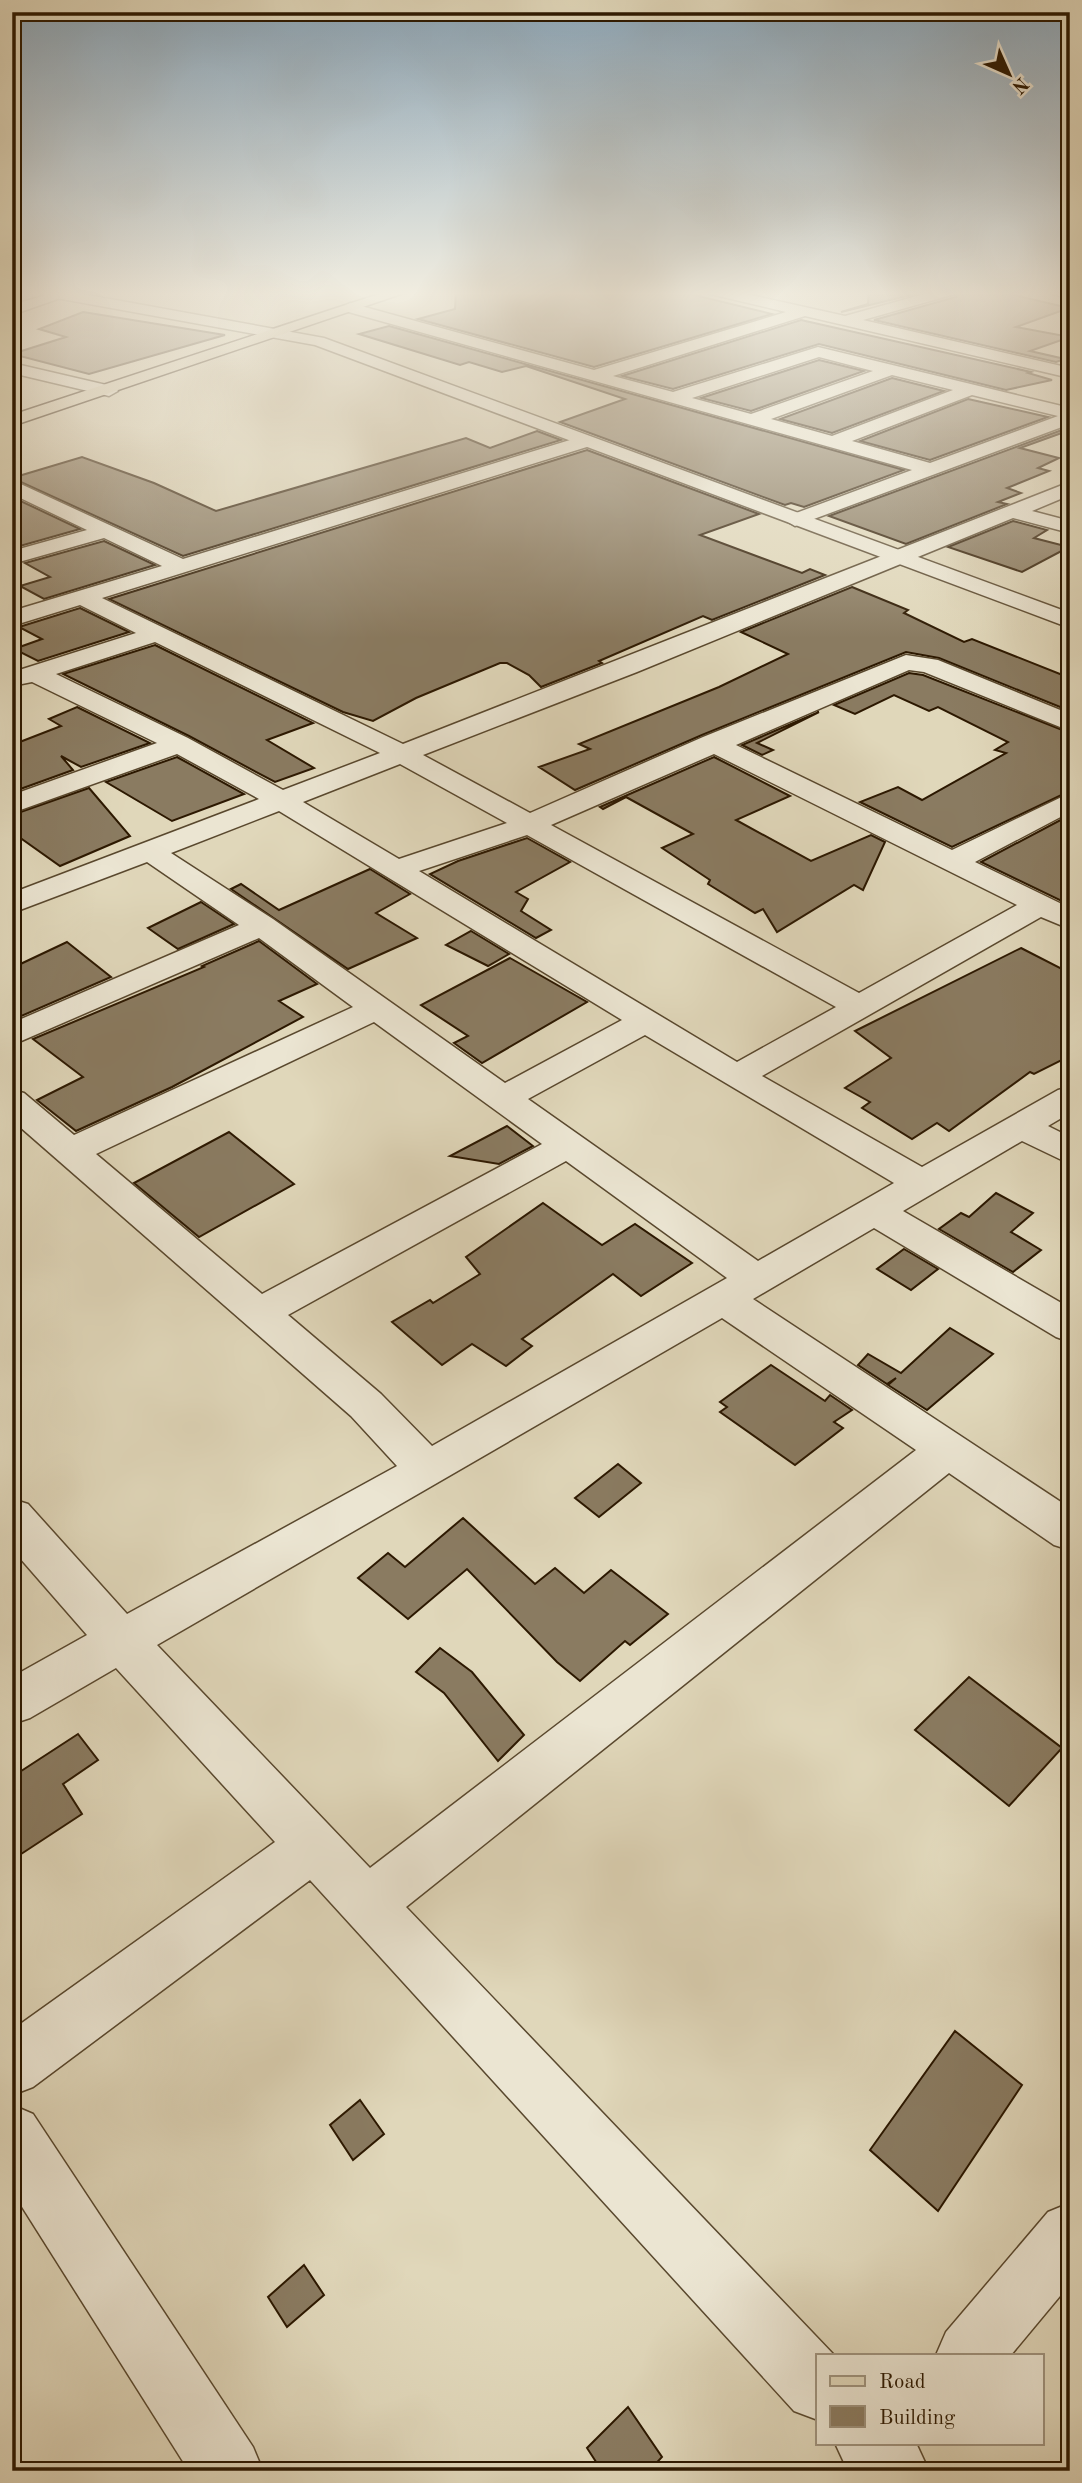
<svg xmlns="http://www.w3.org/2000/svg" width="1082" height="2483" font-family="'Old Standard TT',serif">
<style>
.building{fill:#8a7b61;stroke:#2c1800;stroke-width:2}
.lines{fill:none;stroke-linecap:round;stroke-linejoin:round}
.minor-casing{stroke:#59482e;stroke-width:3}
.tertiary-casing{stroke:#59482e;stroke-width:3}
.primary-casing{stroke:#2c1800;stroke-width:3}
.minor{fill:#ebe5d2;fill-rule:evenodd}
.tertiary{fill:#ebe5d2;fill-rule:evenodd}
.primary{fill:#e0d7ba;fill-rule:evenodd}
</style>
<rect width="100%" height="100%" fill="#e0d7ba"/>
<filter id="stains"><feTurbulence type="fractalNoise" baseFrequency=".00286" numOctaves="4"/><feColorMatrix values="0 0 0 0 .2 0 0 0 0 .09 0 0 0 0 .02 0 0 0 .5 -.17"/></filter>
<radialGradient id="worn" r=".72"><stop offset=".6" stop-color="#630" stop-opacity="0"/><stop offset="1" stop-color="#630" stop-opacity=".3"/></radialGradient>
<!-- building -->
<g class="building">
<path d="M456 291H678L772 314 594 367 418 319 455 309Z"/>
<path d="M869 291H927L841 312 868 304Z"/>
<path d="M960 291H997L1069 308 1016 327 1070 337 1030 351 1065 359 1056 362 874 320 956 297Z"/>
<path d="M83 312 225 335 89 374 12 354 66 337 39 329Z"/>
<path d="M801 320 1031 372 1028 373 1052 380 1006 390 819 344 673 389 622 376Z"/>
<path d="M389 326 904 470 804 507 791 503 785 505 560 422 625 399 526 366 502 372 469 362 460 365 359 334Z"/>
<path d="M819 360 864 371 751 411 701 398Z"/>
<path d="M892 378 944 391 832 433 780 419Z"/>
<path d="M968 399 1048 417 930 460 860 441Z"/>
<path d="M1070 427V430L1020 448 1059 458 1038 468 1049 471 1007 488 1021 493 998 502 1007 504 906 544 829 516Z"/>
<path d="M537 431 561 440 183 556 12 478 82 457 154 483 216 511 466 438 490 448Z"/>
<path d="M587 450 759 514 700 535 802 573 810 569 825 575 712 620 703 616 599 661 602 663 541 687 529 675 507 663H500L416 698 373 721 343 712 109 599Z"/>
<path d="M12 497 80 529 20 546 12 542Z"/>
<path d="M1013 521 1047 530 1034 538 1069 547 1022 572 948 547Z"/>
<path d="M104 541 155 565 44 599 20 586 50 577 25 563Z"/>
<path d="M852 587 908 610 904 613 964 642 972 639 1070 678V711L939 658 906 652 702 735 575 790 539 767 590 749 579 744 719 687 788 654 741 632Z"/>
<path d="M80 608 129 632 38 661 14 649 42 639 19 627Z"/>
<path d="M155 645 313 723 267 740 314 768 275 782 189 736 63 674Z"/>
<path d="M909 673 923 675 1070 733V791L952 847 860 802 898 787 922 800 1006 753 995 750 1008 742 938 707 929 711 894 695 855 714 834 705Z"/>
<path d="M77 707 150 743 81 767 61 756 73 770 12 792V745L61 726 49 719Z"/>
<path d="M819 712 757 743 773 750 762 755 742 745Z"/>
<path d="M177 757 244 794 172 821 106 782Z"/>
<path d="M714 757 790 796 736 820 811 861 871 835 885 842 863 890 854 885 777 932 763 909 755 913 708 884 710 880 662 848 693 834 626 797 603 809 600 807Z"/>
<path d="M89 788 130 836 60 866 12 832V815Z"/>
<path d="M1070 815V905L981 862Z"/>
<path d="M527 838 570 862 516 892 528 899 521 911 551 930 536 938 430 874 458 861Z"/>
<path d="M370 869 410 894 376 913 417 938 348 969 231 889 241 884 279 910Z"/>
<path d="M201 902 234 924 178 949 148 928Z"/>
<path d="M471 931 509 954 488 966 446 945Z"/>
<path d="M259 941 317 984 279 1001 303 1017 172 1087 76 1131 37 1100 83 1077 33 1039 204 967 202 966Z"/>
<path d="M67 942 111 977 12 1020V968Z"/>
<path d="M1021 948 1070 973V1056L1034 1074 1030 1072 949 1131 937 1123 912 1139 862 1108 870 1102 845 1088 891 1058 855 1031Z"/>
<path d="M510 958 587 1002 482 1063 454 1043 468 1036 421 1005Z"/>
<path d="M507 1126 533 1146 499 1164 450 1156Z"/>
<path d="M229 1132 294 1184 199 1237 134 1183Z"/>
<path d="M996 1193 1033 1213 1011 1232 1041 1250 1013 1272 939 1229 961 1213 969 1217Z"/>
<path d="M543 1203 602 1245 635 1224 692 1263 641 1296 613 1274 522 1339 532 1346 506 1366 472 1344 442 1365 392 1322 430 1300 433 1303 480 1274 466 1257Z"/>
<path d="M904 1249 938 1269 911 1290 877 1269Z"/>
<path d="M950 1328 993 1354 927 1410 888 1385 896 1378 887 1384 858 1365 868 1354 901 1373Z"/>
<path d="M771 1365 825 1401 830 1395 852 1410 834 1422 843 1428 795 1465 720 1412 727 1407 720 1402Z"/>
<path d="M618 1464 641 1483 599 1517 575 1498Z"/>
<path d="M463 1518 535 1584 555 1568 584 1593 611 1570 668 1614 630 1645 625 1641 580 1681 557 1662 467 1569 408 1619 358 1578 388 1553 405 1567Z"/>
<path d="M440 1648 472 1672 524 1735 498 1761 444 1693 416 1672Z"/>
<path d="M969 1677 1062 1748 1009 1806 915 1730Z"/>
<path d="M78 1734 98 1760 63 1784 82 1814 12 1860V1777Z"/>
<path d="M955 2031 1022 2085 938 2211 870 2150Z"/>
<path d="M360 2100 384 2134 353 2160 330 2125Z"/>
<path d="M304 2265 324 2295 287 2327 268 2297Z"/>
<path d="M628 2407 662 2457 649 2471H602L587 2448Z"/>
</g>
<g class="lines">
<defs>
<g id="minor">
<path d="M60 291H69L72 294 12 315V305Z"/>
<path d="M707 291H733L845 316 935 291H957L955 294 863 320 1070 368V378L805 316 613 376 673 392 818 347 1070 408V424L795 526 785 520 788 516 912 470 345 311 342 308 350 303 594 370 786 312 710 294ZM819 357 873 371 751 414 692 398ZM892 375 953 390 832 436 771 419ZM972 395 1058 416 930 463 852 441Z"/>
<path d="M1049 291H1070V298L1052 294Z"/>
<path d="M12 363 115 387 118 391 109 396 12 373Z"/>
<path d="M583 436 592 442 590 446 102 598 403 744 1070 482V495L1032 511 1070 521V533L1013 518 637 672 423 755 530 813 703 737 906 655 938 660 1070 714V731L924 672 909 670 736 745 952 850 1070 793V812L975 862 1070 908V929L1041 917 762 1076 922 1167 1058 1090 1070 1087V1113L1048 1126 1070 1137V1164L1022 1141 903 1211 1070 1308V1342L1056 1337 874 1228 753 1299 1070 1508V1550L1054 1545 949 1473 406 1907 834 2355H818V2420L794 2411 310 1880 33 2087 12 2095V2030L275 1842 116 1668 30 1718 12 1724V1677L87 1635 12 1549V1499L28 1504 127 1614 397 1466 351 1416 12 1120V1090L24 1093 74 1135 353 1007 259 938 12 1045V1023L239 925 147 862 12 913V893L259 799 177 754 12 813V795L157 743 32 682 22 684 12 681 13 672 136 633 80 605 12 626V611L162 566 104 538 12 564V551L87 530 12 494V480L183 559ZM155 642 380 753 283 790 188 738 56 674ZM714 754 1017 905 859 993 551 825ZM400 764 507 823 399 859 303 802ZM279 811 622 1020 505 1083 273 919 171 853ZM527 835 836 1007 737 1062 419 871ZM374 1022 542 1144 262 1294 96 1154ZM645 1035 894 1183 758 1261 528 1099ZM566 1161 727 1278 432 1446 381 1394 288 1315ZM722 1318 916 1450 370 1868 157 1645Z"/>
<path d="M12 2105 33 2114 253 2447 263 2471H189L12 2191Z"/>
<path d="M1070 2203V2284L1011 2355H936L946 2332 1048 2212Z"/>
<path d="M835 2443H916L929 2471H848Z"/>
</g>
<path id="tertiary" d="M37 291H66L324 338 1070 613V628L315 345 45 296Z"/>
<path id="primary" d="M388 291H410L12 426V415Z"/>
</defs>
<!-- minor casing -->
<use href="#minor" class="minor-casing"/>
<!-- tertiary casing -->
<use href="#tertiary" class="tertiary-casing"/>
<!-- primary casing -->
<use href="#primary" class="primary-casing"/>
<!-- minor -->
<use href="#minor" class="minor"/>
<!-- tertiary -->
<use href="#tertiary" class="tertiary"/>
<!-- primary -->
<use href="#primary" class="primary"/>
</g>
<!-- sky -->
<linearGradient id="sky" x2="0" y2="1"><stop stop-color="#8ca8bc"/><stop offset="0.46" stop-color="#f1ede0"/><stop offset="1" stop-color="#f1ede0" stop-opacity="0"/></linearGradient>
<rect width="1082" height="638" fill="url(#sky)"/>
<!-- margin -->
<rect width="1082" height="2483" fill="none" stroke="#e0d7ba" stroke-width="42"/>
<rect x="14" y="14" width="1054" height="2455" fill="none" stroke="#2c1800" stroke-width="3.5"/>
<rect x="21" y="21" width="1040" height="2441" fill="none" stroke="#2c1800" stroke-width="2"/>
<!-- legend -->
<rect x="816" y="2354" width="228" height="91" fill="#ebe5d2" stroke="#9f937e" stroke-width="2"/>
<rect x="830" y="2376" width="35" height="10" fill="#e0d7ba" stroke="#9f937e" stroke-width="2"/>
<text x="879" y="2388" font-size="21" fill="#2c1800">Road</text>
<rect x="830" y="2406" width="35" height="21" fill="#8a7b61" stroke="#9f937e" stroke-width="2"/>
<text x="879" y="2424" font-size="21" fill="#2c1800">Building</text>
<!-- north arrow -->
<g transform="translate(1009 74) rotate(135)" stroke="#ebe5d2" stroke-width="5" paint-order="stroke">
<path d="M0-5L12 26L0 18L-12 26Z" fill="#2c1800"/>
<text y="-10" font-size="19" font-weight="bold" text-anchor="middle" fill="#2c1800">N</text>
</g>
<rect width="100%" height="100%" filter="url(#stains)"/>
<rect width="100%" height="100%" fill="url(#worn)"/>
</svg>
